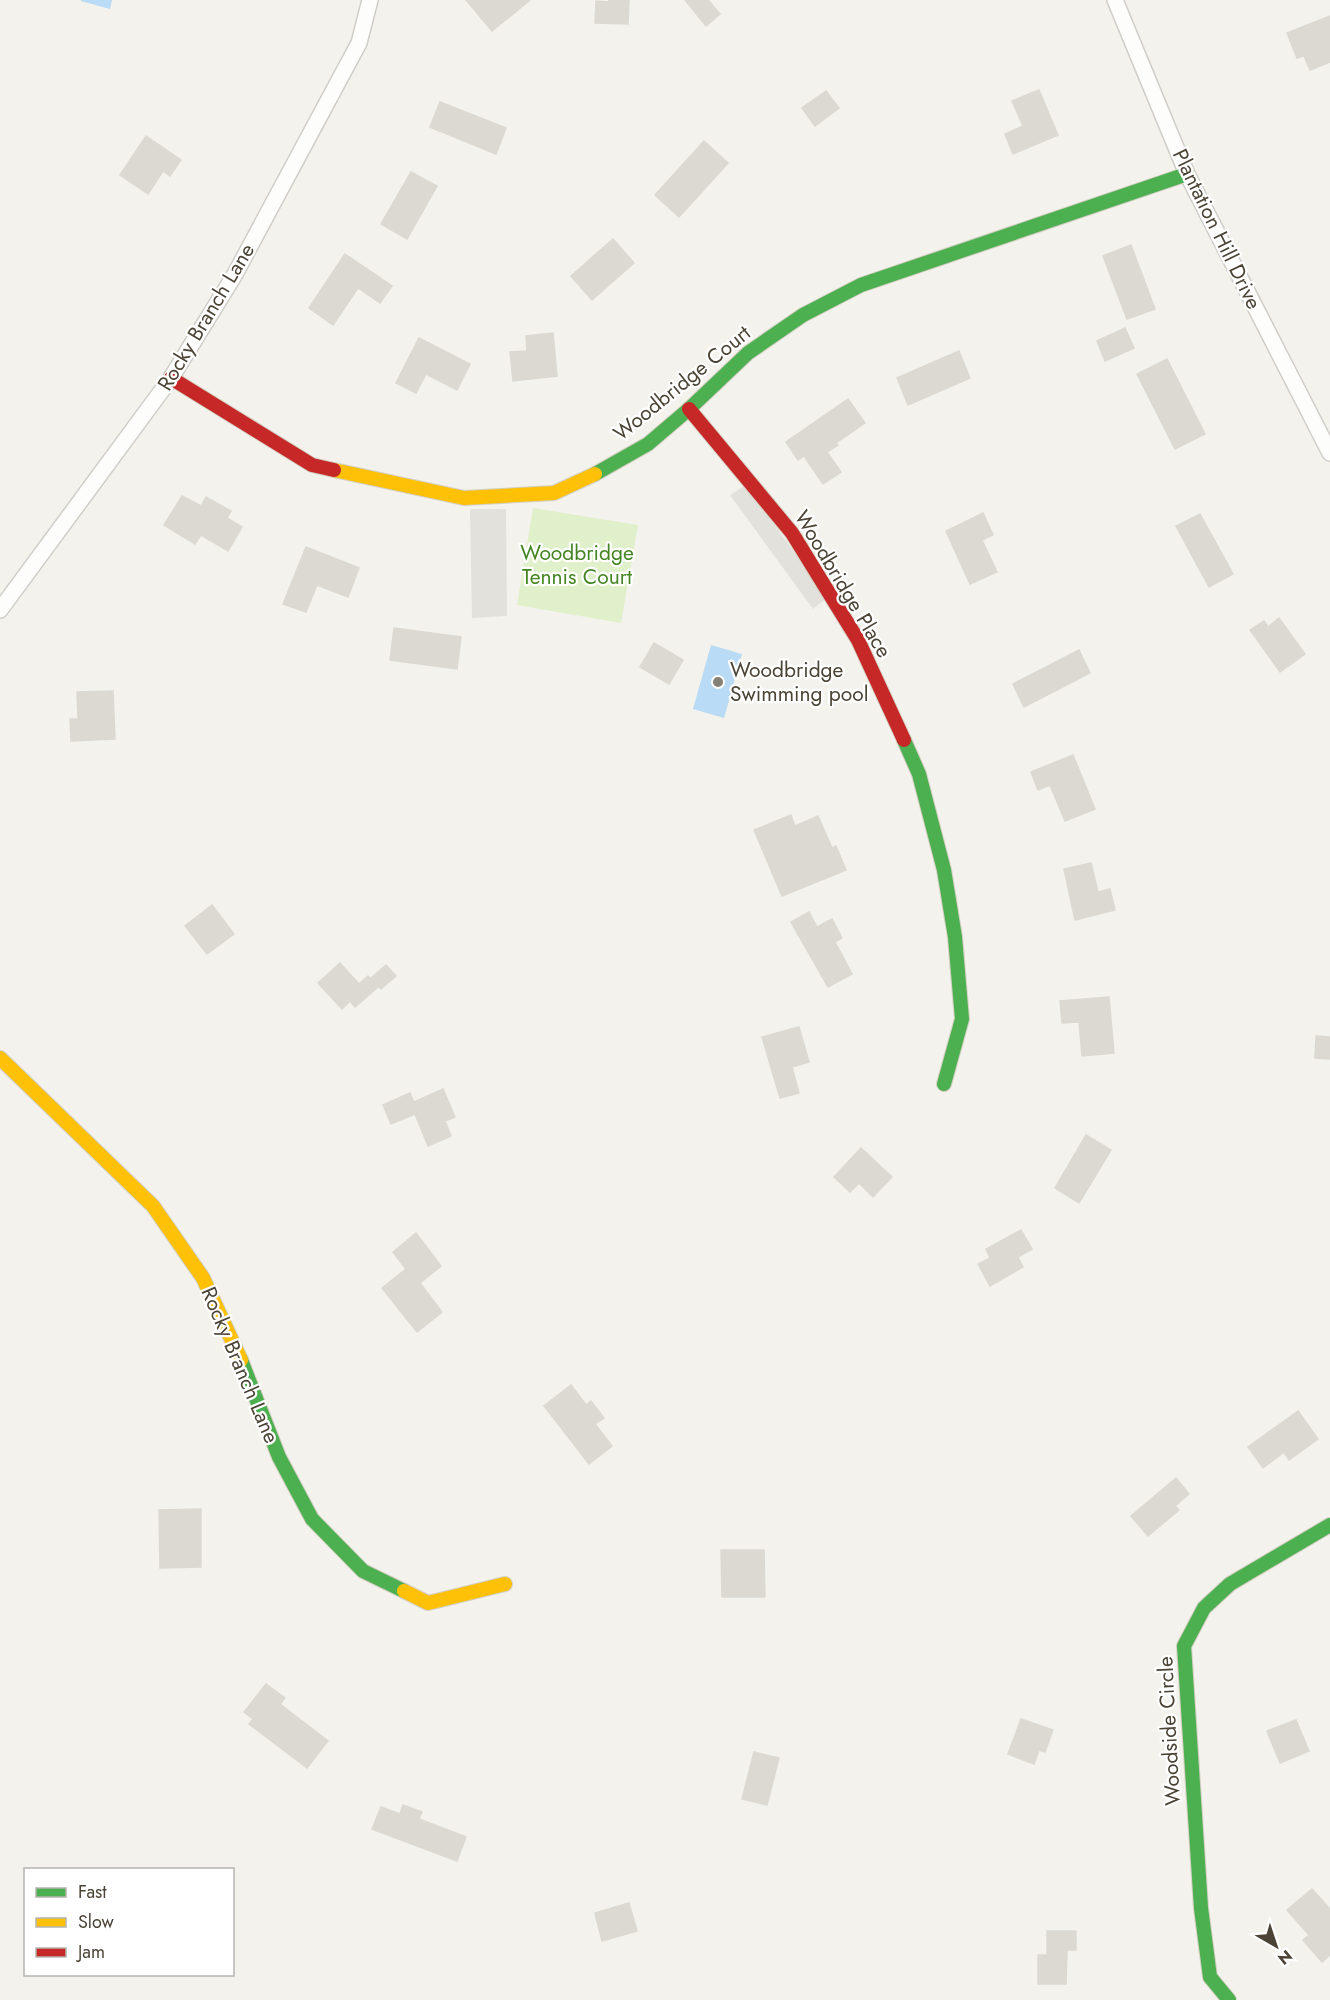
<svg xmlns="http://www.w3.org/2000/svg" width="1330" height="2000" font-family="Jost,sans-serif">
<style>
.green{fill:#dff0ca}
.parking{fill:#e2e1db}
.water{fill:#b9dbf5}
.building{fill:#dbd9d2;stroke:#dcd9d2;stroke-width:1.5}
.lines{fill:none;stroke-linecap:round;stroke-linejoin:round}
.street-casing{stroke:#d0cec8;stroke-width:18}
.fast-casing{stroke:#d3cfc2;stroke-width:16}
.slow-casing{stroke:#d3cfc2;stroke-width:16}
.jam-casing{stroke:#d3cfc2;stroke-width:16}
.street{stroke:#fdfdfc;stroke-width:15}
.fast{stroke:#4caf50;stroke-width:14}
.slow{stroke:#ffc107;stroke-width:14}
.jam{stroke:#c62828;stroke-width:14}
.poi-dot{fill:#868176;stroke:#fff;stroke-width:2}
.labels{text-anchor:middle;stroke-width:4.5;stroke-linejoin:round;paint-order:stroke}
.street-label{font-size:21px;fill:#4b4436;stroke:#fff}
.park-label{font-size:21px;fill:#448522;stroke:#fff}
.poi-label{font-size:21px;fill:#4b4436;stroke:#fff;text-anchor:start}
</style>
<rect width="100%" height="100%" fill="#f3f2ec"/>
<!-- green -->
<path class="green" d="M533 508 638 525 621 623 517 605Z"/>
<!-- parking -->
<g class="parking">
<path d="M746 485 827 598 813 609 730 495Z"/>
<path d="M470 509H506L507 616 472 618Z"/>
</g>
<!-- water -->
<g class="water">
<path d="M81 0H112L110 9 81 1Z"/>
<path d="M711 645 742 654 724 718 693 709Z"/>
</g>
<!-- building -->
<g class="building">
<path d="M466 0H530L492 31Z"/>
<path d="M609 0H629L628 24 595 23 596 1 609 2Z"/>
<path d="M685 0H708L720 14 706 26Z"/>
<path d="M1330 16V62L1310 70 1304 56 1297 58 1287 33Z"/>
<path d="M1039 90 1058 135 1013 154 1005 134 1023 126 1012 101Z"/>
<path d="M826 91 839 108 815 126 802 108Z"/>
<path d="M440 102 506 128 496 154 430 127Z"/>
<path d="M146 136 181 160 170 176 163 171 148 194 120 175Z"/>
<path d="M704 141 728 163 679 217 655 195Z"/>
<path d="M411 172 437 186 407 239 381 224Z"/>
<path d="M613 239 634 263 592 300 571 276Z"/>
<path d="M1131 245 1155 309 1127 319 1103 256Z"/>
<path d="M345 254 392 286 380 303 358 288 333 325 309 308Z"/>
<path d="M1125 328 1134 348 1105 361 1097 341Z"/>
<path d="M553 333 557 376 513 381 510 352 527 351 526 336Z"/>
<path d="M419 338 470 364 457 390 426 374 416 393 396 383Z"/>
<path d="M959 351 970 378 908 405 897 378Z"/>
<path d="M1167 359 1205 434 1175 449 1137 374Z"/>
<path d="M848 399 865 423 836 443 838 445 827 452 841 472 823 484 804 456 798 460 786 442Z"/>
<path d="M182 496 201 506 206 497 231 511 227 518 242 527 228 551 201 535 195 544 164 525Z"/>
<path d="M983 513 993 535 982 540 997 572 970 584 946 531Z"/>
<path d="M1200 514 1233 574 1209 587 1176 526Z"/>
<path d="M306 547 359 568 348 597 317 585 306 612 283 604Z"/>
<path d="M1279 618 1305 654 1280 672 1250 630 1264 621 1268 627Z"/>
<path d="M394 628 461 637 457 669 390 660Z"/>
<path d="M654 643 683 660 669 684 640 667Z"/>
<path d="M1079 650 1090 673 1024 707 1013 684Z"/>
<path d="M113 691 115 739 71 741 70 719H78L77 692Z"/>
<path d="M1073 755 1095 809 1065 821 1050 785 1038 790 1031 772Z"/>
<path d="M791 815 795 826 818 816 832 848 836 846 846 870 782 896 754 830Z"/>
<path d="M1091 863 1098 892 1110 889 1115 910 1075 920 1064 869Z"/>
<path d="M212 905 234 934 207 954 185 926Z"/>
<path d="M809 912 817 927 832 919 842 938 835 942 852 974 828 987 791 922Z"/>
<path d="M340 963 359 984 368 976 378 987 355 1007 350 1001 342 1009 318 983Z"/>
<path d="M386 965 396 976 381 989 371 978Z"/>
<path d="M1109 997 1114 1053 1082 1056 1079 1022 1062 1023 1060 1001Z"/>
<path d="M799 1027 809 1062 792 1067 799 1093 780 1098 762 1037Z"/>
<path d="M1316 1036 1330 1037V1059L1315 1058Z"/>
<path d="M443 1089 455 1117 445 1121 451 1136 428 1146 415 1114 391 1124 383 1105 410 1093 414 1102Z"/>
<path d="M1086 1135 1111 1150 1079 1203 1055 1188Z"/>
<path d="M861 1148 892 1177 873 1197 859 1183 850 1192 834 1177Z"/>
<path d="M1021 1230 1032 1249 1018 1257 1023 1267 990 1286 978 1264 990 1258 986 1249Z"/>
<path d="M416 1233 441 1266 420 1283 442 1312 417 1332 382 1288 406 1269 393 1252Z"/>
<path d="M571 1385 586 1405 591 1401 604 1418 595 1424 612 1446 589 1464 544 1406Z"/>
<path d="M1298 1411 1318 1439 1289 1460 1284 1452 1263 1468 1248 1447Z"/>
<path d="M1176 1478 1189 1494 1175 1506 1179 1510 1148 1536 1131 1516Z"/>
<path d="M201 1509V1567L160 1568 159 1510Z"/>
<path d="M721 1550H764L765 1597H722Z"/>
<path d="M266 1684 285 1698 280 1704 328 1741 307 1768 249 1724 253 1719 244 1712Z"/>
<path d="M1021 1719 1053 1730 1045 1752 1039 1750 1034 1764 1008 1754Z"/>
<path d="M1296 1720 1309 1751 1280 1763 1267 1731Z"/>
<path d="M754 1752 779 1758 767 1805 742 1799Z"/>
<path d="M403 1805 422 1812 419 1819 466 1837 457 1861 372 1829 381 1807 400 1814Z"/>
<path d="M1312 1889 1330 1909V1955L1322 1962 1303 1940 1309 1935 1287 1910Z"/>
<path d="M629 1903 637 1931 602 1941 595 1913Z"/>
<path d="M1047 1931H1076V1950H1067L1066 1984H1038V1955H1047Z"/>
</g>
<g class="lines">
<defs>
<g id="street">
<path d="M1115 0 1187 174 1330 453"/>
<path d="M0 610 171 378 234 276 359 43 370 0"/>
</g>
<g id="fast">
<path d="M595 474 648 444 689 409 748 353 803 315 861 285 1187 174"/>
<path d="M904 740 919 774 944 870 955 937 962 1019 944 1084"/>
<path d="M241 1360 279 1457 312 1519 363 1571 404 1591"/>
<path d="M1229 2000 1210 1977 1201 1908 1184 1646 1204 1608 1230 1584 1330 1525"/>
</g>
<g id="slow">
<path d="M334 470 464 498 554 493 595 474"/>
<path d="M0 1058 153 1206 203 1278 241 1360"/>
<path d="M404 1591 428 1603 505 1584"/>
</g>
<g id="jam">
<path d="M171 378 312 465 334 470"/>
<path d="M689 409 792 533 858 640 904 740"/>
</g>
</defs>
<!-- street casing -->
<use href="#street" class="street-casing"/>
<!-- fast casing -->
<use href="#fast" class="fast-casing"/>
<!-- slow casing -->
<use href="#slow" class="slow-casing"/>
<!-- jam casing -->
<use href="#jam" class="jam-casing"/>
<!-- street -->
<use href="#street" class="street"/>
<!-- fast -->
<use href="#fast" class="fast"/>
<!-- slow -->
<use href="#slow" class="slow"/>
<!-- jam -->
<use href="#jam" class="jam"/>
</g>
<!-- markers -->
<circle class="poi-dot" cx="718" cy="682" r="6"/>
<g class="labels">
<!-- street labels -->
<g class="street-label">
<text transform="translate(1217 229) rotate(64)" y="7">Plantation Hill Drive</text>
<text transform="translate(206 317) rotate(-59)" y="7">Rocky Branch Lane</text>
<text transform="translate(682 383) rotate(-39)" y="7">Woodbridge Court</text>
<text transform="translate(843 584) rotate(59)" y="7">Woodbridge Place</text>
<text transform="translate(240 1365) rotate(67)" y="7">Rocky Branch Lane</text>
<text transform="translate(1169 1731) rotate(-93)" y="7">Woodside Circle</text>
</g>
<!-- park labels -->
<g class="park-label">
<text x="577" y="560">Woodbridge<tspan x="577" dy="24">Tennis Court</tspan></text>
</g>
<!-- poi labels -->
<g class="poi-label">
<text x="730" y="677">Woodbridge<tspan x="730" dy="24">Swimming pool</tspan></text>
</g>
</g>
<!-- legend -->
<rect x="24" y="1868" width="210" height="108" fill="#ffffff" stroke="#b7b4af" stroke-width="1.5"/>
<rect x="36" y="1888" width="30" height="9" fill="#4caf50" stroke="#b7b4af" stroke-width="1.5"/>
<text x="78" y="1898" font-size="18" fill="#4b4436">Fast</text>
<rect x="36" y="1918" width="30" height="9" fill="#ffc107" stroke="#b7b4af" stroke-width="1.5"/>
<text x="78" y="1928" font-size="18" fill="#4b4436">Slow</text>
<rect x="36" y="1948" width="30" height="9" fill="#c62828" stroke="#b7b4af" stroke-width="1.5"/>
<text x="78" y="1958" font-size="18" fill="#4b4436">Jam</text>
<!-- north arrow -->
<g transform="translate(1276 1946) rotate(141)" stroke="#ffffff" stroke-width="4.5" paint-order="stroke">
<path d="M0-4.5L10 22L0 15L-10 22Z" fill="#4b4436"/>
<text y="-9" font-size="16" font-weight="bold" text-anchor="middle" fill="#4b4436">N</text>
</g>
</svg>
